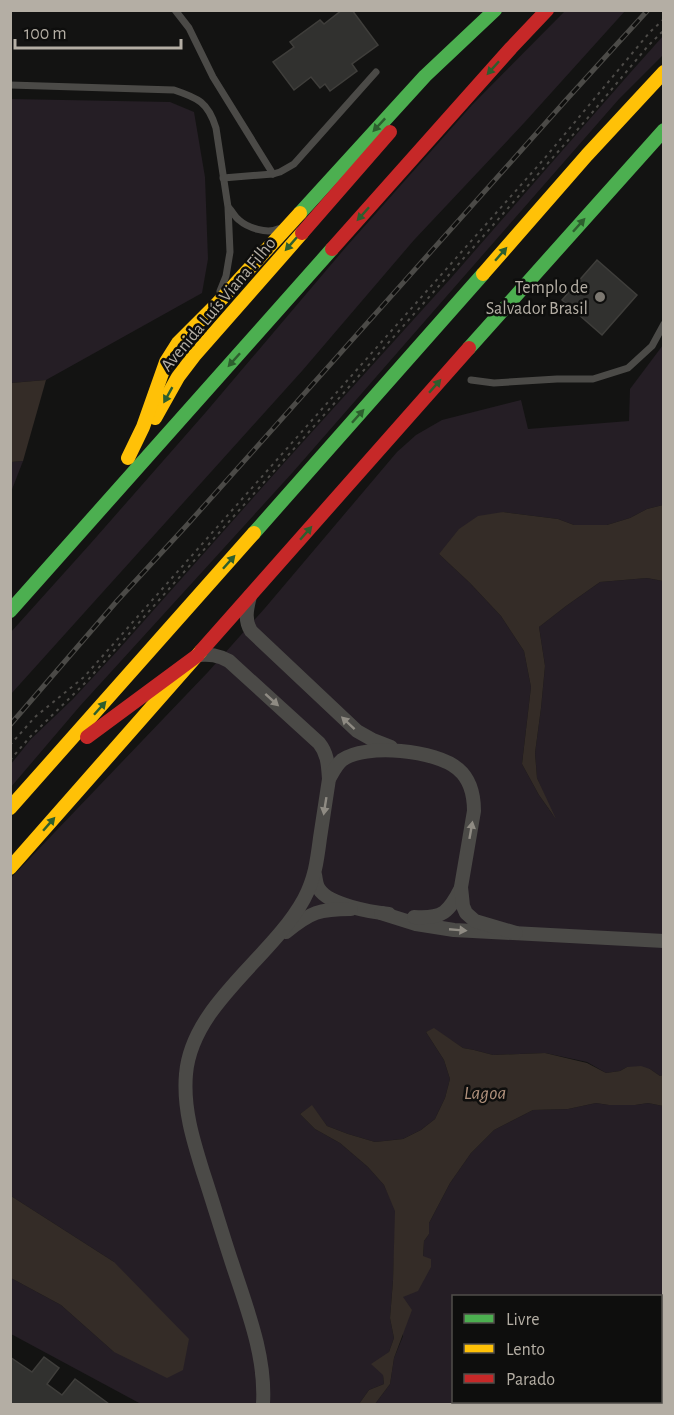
<svg xmlns="http://www.w3.org/2000/svg" width="674" height="1415" font-family="'Alegreya Sans',sans-serif">
<style>
.green{fill:#251e25;fill-rule:evenodd}
.water{fill:#342c27}
.building{fill:#31312f;stroke:#3f3e3b;stroke-width:1.5}
.lines{fill:none;stroke-linecap:round;stroke-linejoin:round}
.path{stroke:#4d4b48;stroke-width:2;stroke-dasharray:3 4.5;stroke-linecap:butt}
.lane{stroke:#4b4a47;stroke-width:7}
.street{stroke:#4b4a47;stroke-width:14}
.fast{stroke:#4caf50;stroke-width:14}
.slow{stroke:#ffc107;stroke-width:14}
.jam{stroke:#c62828;stroke-width:14}
.rail-casing{stroke:#4b4a47;stroke-width:5}
.rail{stroke:#0e0e0d;stroke-width:3;stroke-dasharray:9;stroke-linecap:butt}
.oneway{fill:#2d5e2e}
.oneway2{fill:#8f8b83}
.poi-dot{fill:#7c7871;stroke:#0e0e0d;stroke-width:2}
.labels{text-anchor:middle;stroke-width:5;stroke-linejoin:round;paint-order:stroke}
.poi-label{font-size:18px;fill:#b4aea4;stroke:#0e0e0d;text-anchor:end}
.street-label{font-size:18px;fill:#b4aea4;stroke:#0e0e0d}
.water-label{font-size:20px;font-style:italic;fill:#af907b;stroke:#0e0e0d}
</style>
<rect width="100%" height="100%" fill="#131312"/>
<!-- green -->
<g class="green">
<path d="M565 11H625L524 123 414 240 302 371 11 694V632L91 543 206 412 346 247 472 105Z"/>
<path d="M663 36V55L619 99 293 472 80 706 11 787V764L31 739 73 699 120 648 284 463 451 278 630 73Z"/>
<path d="M11 99 170 102 194 112 205 177 208 259 202 293 46 380 11 383Z"/>
<path d="M663 345V505L647 509 630 518 607 525H574L558 519 503 512 439 554 470 583 501 616 524 651 531 687 522 764 539 795 553 815 537 778 535 753 541 708 545 666 539 627 566 606 600 582 647 578 663 581V1075L660 1076 650 1069 627 1067 620 1071 606 1073 587 1062 545 1053 493 1055 474 1050 463 1048 434 1029 426 1032 444 1060 450 1079 445 1098 435 1119 421 1130 403 1139 375 1142 348 1134 327 1126 312 1106 300 1114 315 1129 340 1143 368 1167 384 1185 396 1211 393 1281 390 1318 394 1338 389 1352 383 1375 384 1384 369 1390 359 1404H141L11 1334V1278L61 1305 114 1352V1262L11 1196 10 879 208 672 265 608 397 452 416 435 442 420 521 400 528 429 629 421 630 389Z"/>
<path d="M23 461 11 492V462Z"/>
<path d="M596 1103 609 1105H635L648 1103 663 1106V1404H375L390 1384 394 1358 403 1336V1297L423 1256 424 1241 429 1234V1223L450 1183 471 1153 494 1130 533 1110 568 1109ZM454 1296H660V1402H454Z"/>
</g>
<!-- water -->
<g class="water">
<path d="M46 380 23 461 11 462V383Z"/>
<path d="M663 505V581L647 578 600 582 566 606 539 627 545 666 541 708 535 753 537 778 556 819 539 795 522 764 531 687 524 651 501 616 470 583 439 554 459 529 478 516 503 512 558 519 574 525H607L630 518 647 509Z"/>
<path d="M434 1028 463 1048 474 1050 493 1055 545 1053 587 1063 606 1073 620 1071 627 1067 641 1066 650 1069 660 1076 663 1075V1106L648 1103 635 1105H609L596 1103 568 1109 533 1110 494 1130 471 1153 450 1183 429 1223V1234L424 1241 423 1256 431 1259V1267L418 1291 403 1297 412 1310 394 1358 390 1384 375 1404H359L369 1390 384 1384 383 1375 371 1364 389 1352 394 1338 390 1318 393 1281 395 1211 384 1185 368 1167 340 1143 315 1129 300 1114 312 1105 327 1126 348 1134 375 1142 403 1139 421 1130 435 1119 445 1098 450 1079 444 1060 426 1032Z"/>
<path d="M11 1196 114 1262 189 1339 183 1370 167 1378 114 1352 61 1305 11 1278Z"/>
</g>
<!-- building -->
<g class="building">
<path d="M342 10H352L378 45 352 64 357 71 330 91 325 84 320 88 311 77 294 90 273 62 294 47 290 42 320 20 324 24Z"/>
<path d="M597 260 637 295 602 335 562 300Z"/>
<path d="M10 1357 32 1372 44 1357 59 1368 47 1384 62 1395 75 1379 109 1404H10Z"/>
</g>
<g class="lines">
<!-- path -->
<g class="path">
<path d="M10 745 35 717 84 677 544 159 650 32 664 19"/>
<path d="M10 760 30 737 86 682 471 250 586 120 648 46 664 30"/>
</g>
<!-- lane -->
<g class="lane">
<path d="M175 10 189 28 213 77 273 174"/>
<path d="M10 85 174 90C198 98 208 102 216 128L228 207 230 252 226 276 220 291"/>
<path d="M223 178 273 174 280 172 294 164 376 72"/>
<path d="M229 208C232 211 235 217 239 220 248 228 267 234 278 229"/>
<path d="M471 380 494 383 557 379H593L628 368 652 346 664 324"/>
</g>
<!-- street -->
<g class="street">
<path d="M250 596C247 608 244 620 251 631L357 731 373 740 391 747"/>
<path d="M198 655C210 654 218 655 229 661L319 743C328 754 328 766 329 779"/>
<path d="M315 875C316 879 316 885 319 889 329 905 371 912 389 914"/>
<path d="M381 913 416 924 454 930 664 941"/>
<path d="M414 917C443 919 449 912 461 888"/>
<path d="M286 932C311 912 319 909 351 909"/>
<path d="M263 1404C266 1356 247 1309 232 1263 222 1233 213 1202 203 1172 193 1140 183 1108 186 1074 192 1004 272 958 304 899 315 878 317 861 320 838 323 818 326 799 329 779 333 772 336 765 342 760 365 743 437 750 458 769 470 779 474 796 474 811L461 887 463 906 466 913 475 921 516 933"/>
</g>
<!-- fast -->
<g class="fast">
<path d="M300 213 425 76 495 10"/>
<path d="M469 348 664 130"/>
<path d="M254 533 483 274"/>
<path d="M10 611 332 249"/>
</g>
<!-- slow -->
<g class="slow">
<path d="M483 274 587 155 664 72"/>
<path d="M155 418 178 377 194 356 302 233"/>
<path d="M128 458 143 427 166 362 178 343 216 305 300 213"/>
<path d="M10 808 254 533"/>
<path d="M10 868 201 651"/>
</g>
<!-- jam -->
<g class="jam">
<path d="M302 233 390 132"/>
<path d="M332 249 511 48 547 10"/>
<path d="M201 651 469 348"/>
<path d="M87 737 198 655"/>
</g>
<defs>
<path id="rail" d="M10 725 117 601 187 525 567 99 648 10"/>
</defs>
<!-- rail casing -->
<use href="#rail" class="rail-casing"/>
<!-- rail -->
<use href="#rail" class="rail"/>
</g>
<!-- one-way arrows -->
<defs><path id="oneway-solid" d="M-6-.8H1V-3.2L6.5 0L1 3.2V.8H-6Z" transform="scale(1.5)"/></defs>
<g class="oneway">
<use href="#oneway-solid" transform="translate(493 68) rotate(132)"/>
<use href="#oneway-solid" transform="translate(379 125) rotate(133)"/>
<use href="#oneway-solid" transform="translate(363 214) rotate(132)"/>
<use href="#oneway-solid" transform="translate(579 225) rotate(-48)"/>
<use href="#oneway-solid" transform="translate(291 244) rotate(131)"/>
<use href="#oneway-solid" transform="translate(501 254) rotate(-49)"/>
<use href="#oneway-solid" transform="translate(234 360) rotate(132)"/>
<use href="#oneway-solid" transform="translate(435 386) rotate(-49)"/>
<use href="#oneway-solid" transform="translate(168 395) rotate(119)"/>
<use href="#oneway-solid" transform="translate(358 416) rotate(-48)"/>
<use href="#oneway-solid" transform="translate(306 533) rotate(-49)"/>
<use href="#oneway-solid" transform="translate(229 562) rotate(-48)"/>
<use href="#oneway-solid" transform="translate(100 708) rotate(-48)"/>
<use href="#oneway-solid" transform="translate(49 824) rotate(-49)"/>
</g>
<g class="oneway2">
<use href="#oneway-solid" transform="translate(272 700) rotate(42)"/>
<use href="#oneway-solid" transform="translate(348 723) rotate(-137)"/>
<use href="#oneway-solid" transform="translate(325 806) rotate(99)"/>
<use href="#oneway-solid" transform="translate(471 830) rotate(-80)"/>
<use href="#oneway-solid" transform="translate(458 930) rotate(5)"/>
</g>
<!-- markers -->
<circle class="poi-dot" cx="600" cy="297" r="6"/>
<g class="labels">
<!-- poi labels -->
<g class="poi-label">
<text x="588" y="293">Templo de<tspan x="588" dy="21">Salvador Brasil</tspan></text>
</g>
<!-- street labels -->
<g class="street-label">
<text transform="translate(218 304) rotate(-50)" y="6">Avenida Luís Viana Filho</text>
</g>
<!-- water labels -->
<g class="water-label">
<text x="485" y="1099">Lagoa</text>
</g>
</g>
<!-- border -->
<rect width="674" height="1415" fill="none" stroke="#b4aea4" stroke-width="24"/>
<!-- legend -->
<rect x="452" y="1295" width="210" height="108" fill="#0e0e0d" stroke="#504e49" stroke-width="1.5"/>
<rect x="464" y="1314" width="30" height="9" fill="#4caf50" stroke="#504e49" stroke-width="1.5"/>
<text x="506" y="1325" font-size="18" fill="#b4aea4">Livre</text>
<rect x="464" y="1344" width="30" height="9" fill="#ffc107" stroke="#504e49" stroke-width="1.5"/>
<text x="506" y="1355" font-size="18" fill="#b4aea4">Lento</text>
<rect x="464" y="1374" width="30" height="9" fill="#c62828" stroke="#504e49" stroke-width="1.5"/>
<text x="506" y="1385" font-size="18" fill="#b4aea4">Parado</text>
<!-- scale -->
<path d="M15 39v9h166v-9" fill="none" stroke="#b4aea4" stroke-width="3"/>
<text x="24" y="39" font-size="18" fill="#b4aea4" stroke="#0e0e0d" stroke-width="4.5" paint-order="stroke">100 m</text>
</svg>
